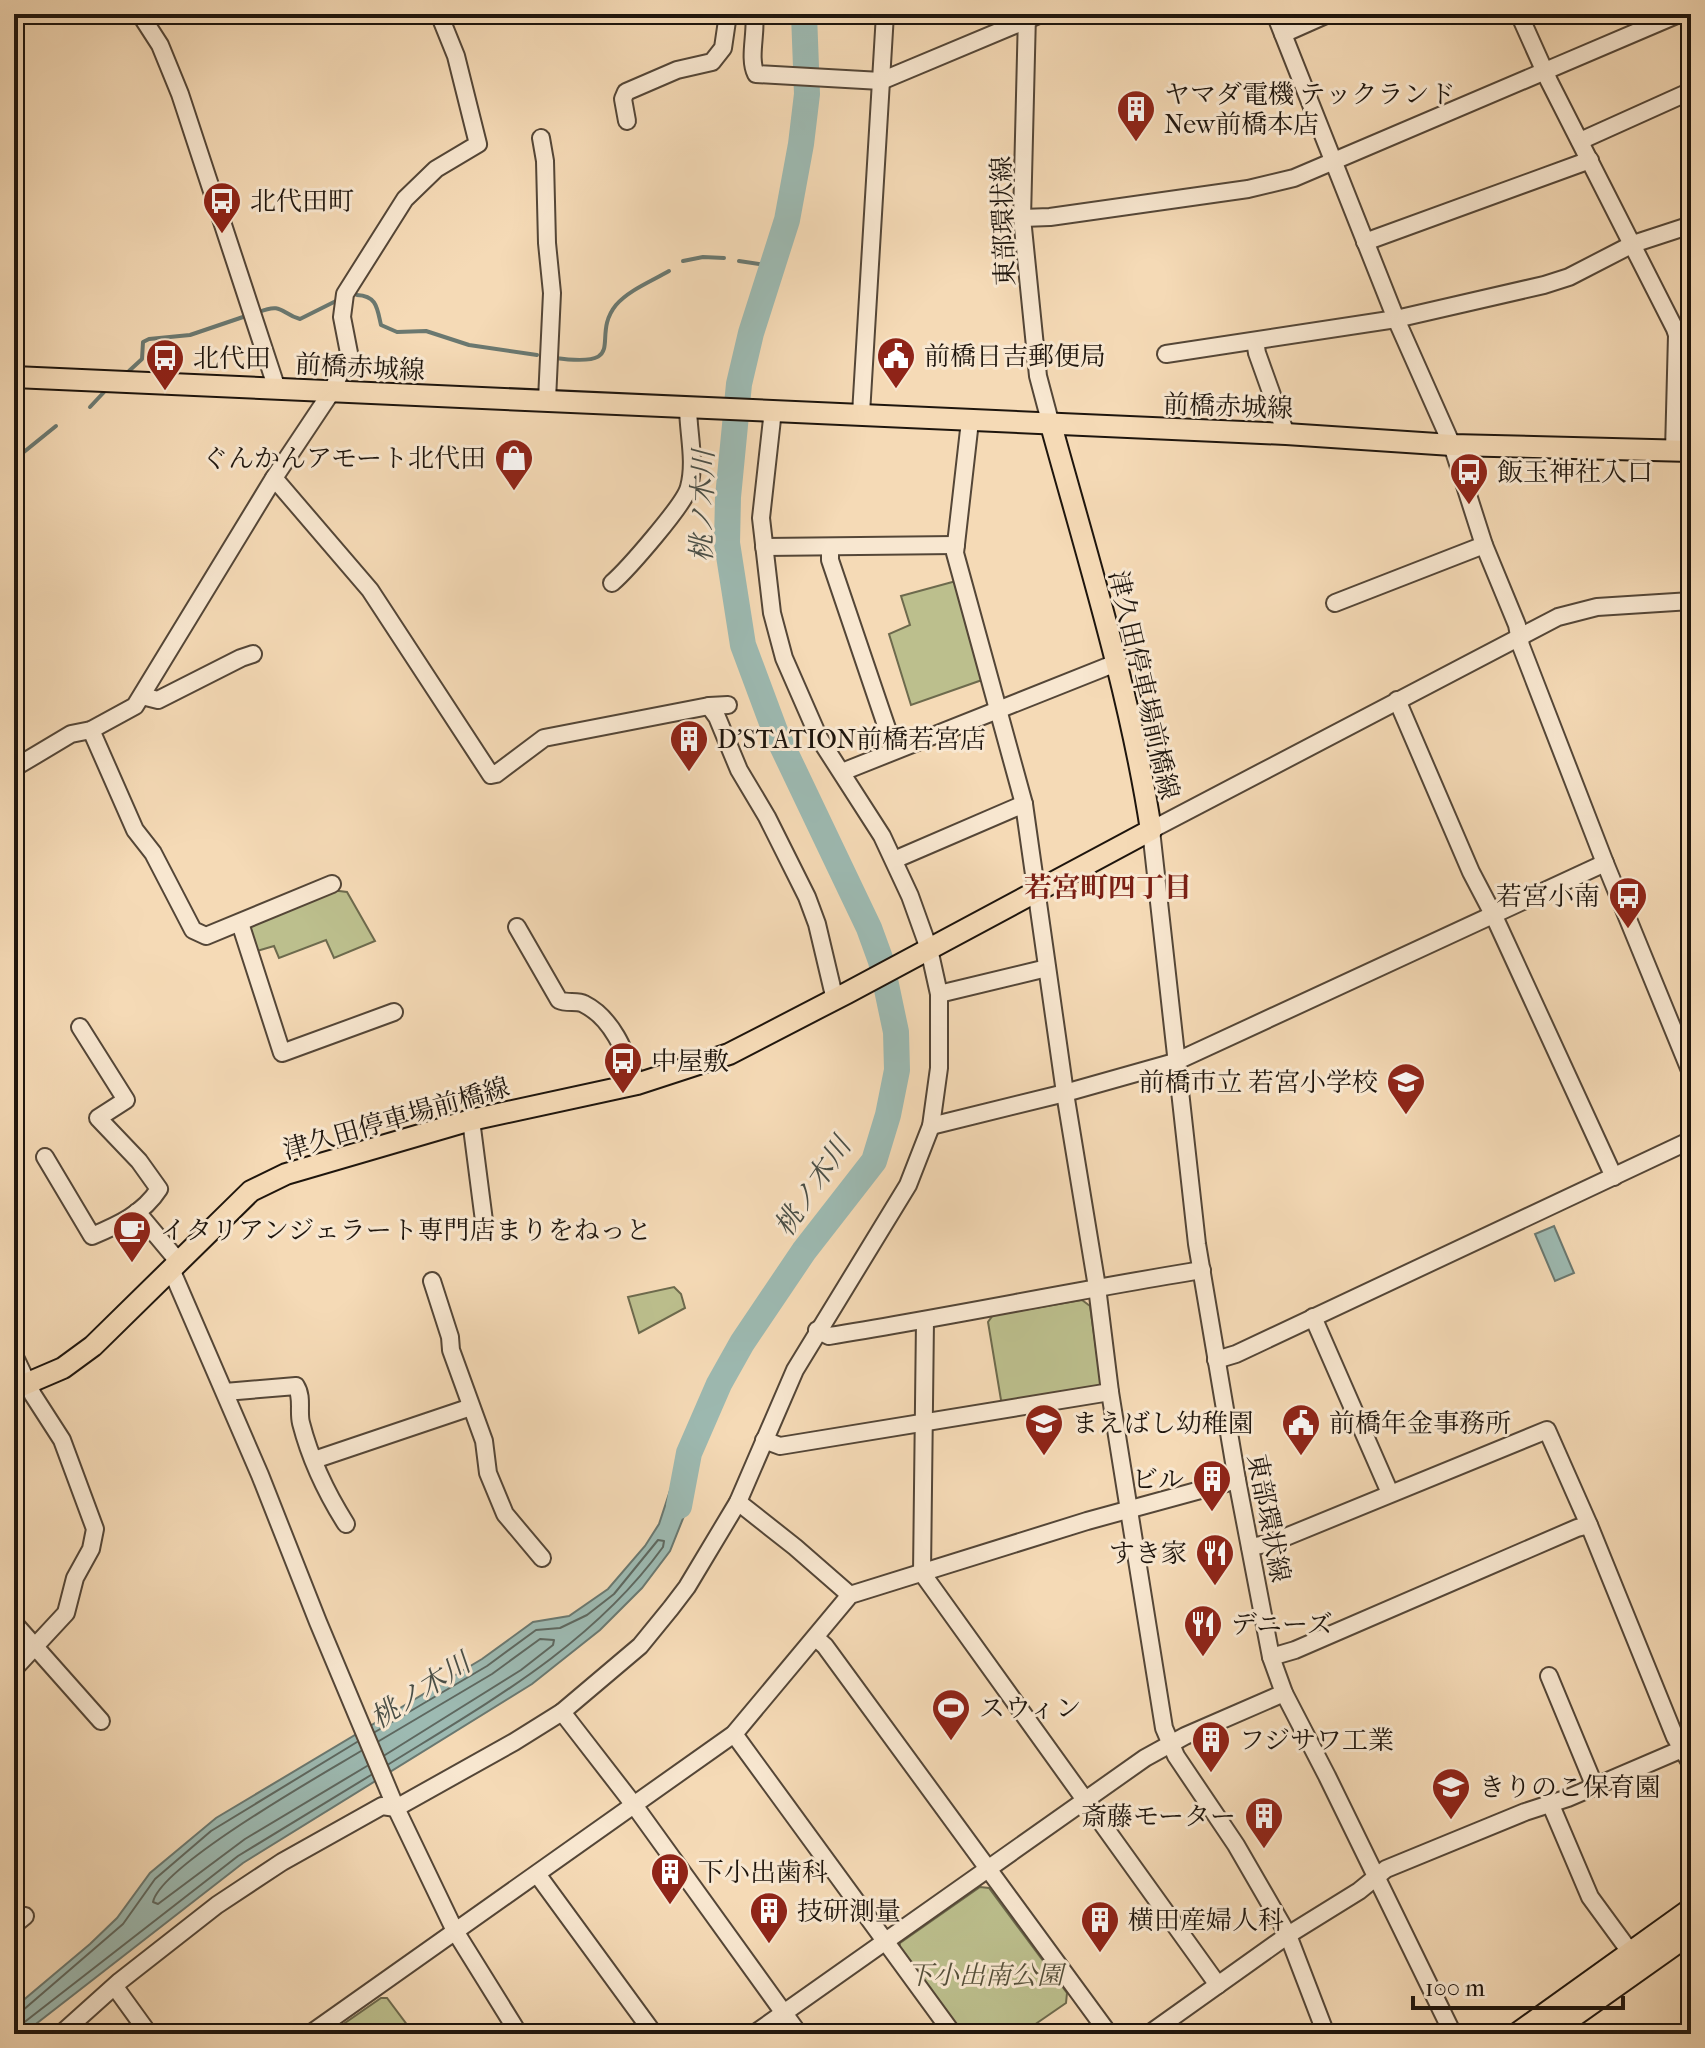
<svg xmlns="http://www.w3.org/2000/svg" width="1705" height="2048" font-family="'IM FELL French Canon','Noto Serif JP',serif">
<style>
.green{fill:#bcbf8d;stroke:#6d6a4d;stroke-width:2}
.water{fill:#9dbab2;stroke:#6a7870;stroke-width:2}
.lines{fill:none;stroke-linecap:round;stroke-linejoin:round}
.shore{stroke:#5e6860;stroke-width:2}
.stream{stroke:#6a7870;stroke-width:4}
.river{stroke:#9dbab2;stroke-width:26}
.minor-casing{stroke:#544637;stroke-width:20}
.major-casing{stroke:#1e150d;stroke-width:24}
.highway-casing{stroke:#1e150d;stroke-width:26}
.minor{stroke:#f8e7d0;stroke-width:16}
.major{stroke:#f5dab6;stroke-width:20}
.highway{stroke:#f5dab6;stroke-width:22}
.labels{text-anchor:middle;stroke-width:6;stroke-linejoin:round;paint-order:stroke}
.poi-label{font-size:26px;fill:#1e150d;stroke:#f8e7d0;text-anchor:start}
.street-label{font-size:26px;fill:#1e150d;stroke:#f8e7d0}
.park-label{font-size:26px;font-style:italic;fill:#55503a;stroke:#f8e7d0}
.water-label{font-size:28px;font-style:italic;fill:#4a4f47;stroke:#f8e7d0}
.neighbourhood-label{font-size:28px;font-weight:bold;fill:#7a1f14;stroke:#f8e7d0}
</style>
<rect width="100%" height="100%" fill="#f5dab6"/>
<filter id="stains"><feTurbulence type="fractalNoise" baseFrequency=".0025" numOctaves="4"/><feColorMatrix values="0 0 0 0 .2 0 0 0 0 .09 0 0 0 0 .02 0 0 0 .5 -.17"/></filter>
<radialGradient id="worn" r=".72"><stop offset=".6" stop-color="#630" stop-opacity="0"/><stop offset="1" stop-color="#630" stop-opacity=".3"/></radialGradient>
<!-- green -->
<g class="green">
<path d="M956 581 982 680 911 705 889 634 910 625 901 596Z"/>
<path d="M331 890 347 892 375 941 334 958 326 940 279 958 274 946 257 951 247 923Z"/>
<path d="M674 1287 681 1294 685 1308 639 1333 628 1297Z"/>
<path d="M1082 1300 1090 1306 1101 1383 1096 1390 1008 1404 1001 1400 988 1322 993 1315Z"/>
<path d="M980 1887 989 1888 1067 1993 1066 2003 1021 2034H958L899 1950 900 1943Z"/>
<path d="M381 1998H387L414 2034H329Z"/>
</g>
<!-- water -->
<g class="water">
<path d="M1554 1226 1574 1273 1555 1281 1535 1234Z"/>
<path d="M684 1448 688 1506 670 1551 642 1588 600 1630 532 1684 243 1863 23 2034H14V2008L90 1944 117 1918 150 1873 216 1818 482 1659 533 1622 569 1616 608 1589 645 1546 659 1524Z"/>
</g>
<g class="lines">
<!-- shore -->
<g class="shore">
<path d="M375 1732 487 1666 536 1630 560 1628 587 1615 614 1594 658 1540 664 1541 663 1547C592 1645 489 1702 389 1764"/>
<path d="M379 1741 492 1674 540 1639 554 1640 553 1645 521 1670 385 1755"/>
<path d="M361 1751C323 1774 161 1865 153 1902L158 1904 245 1839 367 1766"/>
<path d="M14 2013 22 2011 123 1924 155 1879 211 1831 357 1742"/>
<path d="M19 2034 22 2024 238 1856 371 1775"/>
</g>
<!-- stream -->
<g class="stream">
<path d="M683 261 703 257 724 258"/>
<path d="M739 261 772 266"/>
<path d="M357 295C377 296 377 308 381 325L397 332 426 331 469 345 537 355"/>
<path d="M259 312C283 302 281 314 300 319L338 300"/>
<path d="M555 358C632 368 589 338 616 305 629 290 652 281 669 271"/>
<path d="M129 371 142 359 143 342 149 339 190 335 246 316"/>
<path d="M90 407 105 391"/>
<path d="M14 460 56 426"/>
</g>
<!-- river -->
<path class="river" d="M679 1506 689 1453 719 1384 742 1343 804 1251 874 1161 888 1115 897 1070 896 1032 881 961 869 928 775 731 743 645 727 543 728 497 739 384 751 333 787 220 801 144 807 94 804 14"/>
<defs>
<g id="minor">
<path d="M140 14 160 45 180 94 277 389"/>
<path d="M754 14C757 32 748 58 756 74L881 81 1041 14"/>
<path d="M1027 14 1022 218 1038 376 1051 425"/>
<path d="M1275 14 1396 319 1452 445 1484 545 1517 625 1521 646 1605 863 1691 1073"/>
<path d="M1519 14 1549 81 1675 329 1677 335 1674 451"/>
<path d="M1283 34 1328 14"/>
<path d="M627 121 623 99 626 92 677 70 712 62 723 48 728 14"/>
<path d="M541 138 545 161 547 243 552 293 547 400"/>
<path d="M1580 141 1691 91"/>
<path d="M1022 218 1050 217 1248 189 1294 178 1679 14"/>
<path d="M1365 242 1590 160"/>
<path d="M1255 341 1257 353 1286 434"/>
<path d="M1166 354 1396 319 1544 285 1569 277 1633 244 1691 225"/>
<path d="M861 414 885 14"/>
<path d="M970 421 955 553 1024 804 1065 1093 1097 1287 1110 1392 1164 1728 1176 1756 1236 1845 1288 1935 1326 2034"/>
<path d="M274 478 370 590 491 775 496 774 544 738 709 706 728 705"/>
<path d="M764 547 956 545"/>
<path d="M830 547V560L894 749"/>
<path d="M612 583C627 570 685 504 689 487 696 461 688 433 688 406"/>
<path d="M1335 603 1484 545"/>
<path d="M142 696 158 700 241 658 253 654"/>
<path d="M1397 700 1471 872 1493 914 1614 1177"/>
<path d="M709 706 717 717 739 770 767 817 807 897 817 924 835 1000"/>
<path d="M91 730 135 830 153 853 193 930 206 936 332 884"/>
<path d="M14 768 71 734 91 730 135 706 274 478 332 391 349 353 342 317 345 294 405 199 436 169 478 144 456 56 439 14"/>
<path d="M842 772 1116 663"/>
<path d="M894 860 1024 804"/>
<path d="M240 923 282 1053 394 1012"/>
<path d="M517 927 559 1000C567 1004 577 1000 584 1004 614 1019 626 1055 637 1084"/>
<path d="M939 994 1047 968"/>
<path d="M471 1120 484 1221"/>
<path d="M931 1126 1065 1093 1175 1062 1605 863"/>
<path d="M45 1157 92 1236C118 1225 143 1214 159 1189L139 1161 98 1118 126 1100 80 1027"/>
<path d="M137 1212 178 1261"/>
<path d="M171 1269 260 1475 318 1622 396 1808 455 1931 519 2034"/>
<path d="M432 1281 450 1337 451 1350 484 1441 488 1473 505 1514 542 1558"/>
<path d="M1313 1317 1390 1493"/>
<path d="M925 1320 922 1573 1218 1985"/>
<path d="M817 1330 829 1336C954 1316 1077 1290 1202 1270"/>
<path d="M14 1355 33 1395 62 1440 95 1529 91 1549 75 1578 66 1613 14 1669"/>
<path d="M1216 1360 1236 1354 1691 1140"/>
<path d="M225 1392 296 1386C303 1397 298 1411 301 1423 310 1458 327 1494 346 1524"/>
<path d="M764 1440 780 1446 1110 1392"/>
<path d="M314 1460 471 1407"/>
<path d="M738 1502 795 1547 850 1595"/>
<path d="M1250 1547 1271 1543 1547 1430 1589 1525 1675 1737 1691 1764"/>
<path d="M14 1623 101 1721"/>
<path d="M816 1638 825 1646 1109 2034"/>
<path d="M1271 1657 1295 1650 1577 1528 1589 1525"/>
<path d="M1549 1676 1595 1787"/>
<path d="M562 1712 634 1805 799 2034"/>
<path d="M734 1734 953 2034"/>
<path d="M1550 1803 1590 1897 1631 1953"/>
<path d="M537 1874 654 2034"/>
<path d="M14 1925 25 1916"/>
<path d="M115 1987 149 2034"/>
<path d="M61 2034 120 1981 217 1905 282 1862 382 1806 396 1808 514 1742 562 1712 640 1646 671 1608 687 1587 738 1502 795 1370 908 1185 931 1126 939 1068V994L929 949 910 896 882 836 819 738 784 658 772 613 761 518 773 410"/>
<path d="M310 2034 734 1734 850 1595 1087 1521 1237 1480"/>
<path d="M754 2034 1145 1758 1185 1736 1284 1693"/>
<path d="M1149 2034 1288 1935 1359 1891 1386 1869 1525 1812 1568 1798 1680 1750"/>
<path d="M1453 2034 1327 1776 1284 1693 1271 1657 1237 1480 1197 1244 1151 830 1558 617 1597 607 1691 601"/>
</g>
<g id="major">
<path d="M14 377 1286 434 1452 445 1691 451"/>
<path d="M14 1389 63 1368 93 1346 251 1191 286 1174 471 1120 637 1084 729 1054 847 993 1151 830C1130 693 1088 559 1051 425"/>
</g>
<g id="highway">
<path d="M1518 2034 1691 1910"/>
<path d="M1547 2034 1691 1932"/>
</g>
</defs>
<!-- minor casing -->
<use href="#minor" class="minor-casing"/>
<!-- major casing -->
<use href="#major" class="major-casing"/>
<!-- highway casing -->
<use href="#highway" class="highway-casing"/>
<!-- minor -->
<use href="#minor" class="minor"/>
<!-- major -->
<use href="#major" class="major"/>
<!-- highway -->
<use href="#highway" class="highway"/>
</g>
<!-- icons -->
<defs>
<symbol id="building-pin" viewBox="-11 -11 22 30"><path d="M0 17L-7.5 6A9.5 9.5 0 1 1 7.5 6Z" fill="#8f2418" stroke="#f8e7d0"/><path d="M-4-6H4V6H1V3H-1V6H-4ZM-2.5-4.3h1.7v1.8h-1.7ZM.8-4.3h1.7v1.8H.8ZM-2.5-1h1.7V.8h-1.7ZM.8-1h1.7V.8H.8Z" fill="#fff"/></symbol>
<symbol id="bus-pin" viewBox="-11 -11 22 30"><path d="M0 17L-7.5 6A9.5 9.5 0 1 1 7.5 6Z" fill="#8f2418" stroke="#f8e7d0"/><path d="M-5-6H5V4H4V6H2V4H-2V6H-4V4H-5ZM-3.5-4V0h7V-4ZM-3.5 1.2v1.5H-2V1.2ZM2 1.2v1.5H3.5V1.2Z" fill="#fff"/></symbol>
<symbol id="civic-pin" viewBox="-11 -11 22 30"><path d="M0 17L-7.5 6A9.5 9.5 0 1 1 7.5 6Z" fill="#8f2418" stroke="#f8e7d0"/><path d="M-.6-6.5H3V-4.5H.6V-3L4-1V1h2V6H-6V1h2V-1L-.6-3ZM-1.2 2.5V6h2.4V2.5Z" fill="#fff"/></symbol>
<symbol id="shop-pin" viewBox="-11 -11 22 30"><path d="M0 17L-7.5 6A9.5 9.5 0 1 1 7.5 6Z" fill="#8f2418" stroke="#f8e7d0"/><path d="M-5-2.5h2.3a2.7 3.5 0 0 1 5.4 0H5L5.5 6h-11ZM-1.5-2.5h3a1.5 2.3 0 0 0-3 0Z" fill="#fff"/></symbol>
<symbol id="school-pin" viewBox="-11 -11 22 30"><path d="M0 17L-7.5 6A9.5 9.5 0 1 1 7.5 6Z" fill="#8f2418" stroke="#f8e7d0"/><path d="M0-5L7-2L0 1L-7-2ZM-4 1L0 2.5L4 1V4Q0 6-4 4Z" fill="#fff"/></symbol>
<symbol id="cafe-pin" viewBox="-11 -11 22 30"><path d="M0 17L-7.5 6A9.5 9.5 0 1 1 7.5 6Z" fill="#8f2418" stroke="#f8e7d0"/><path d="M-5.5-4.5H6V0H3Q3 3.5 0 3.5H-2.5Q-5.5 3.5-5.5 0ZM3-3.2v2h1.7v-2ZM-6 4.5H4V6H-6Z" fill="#fff"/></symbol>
<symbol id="restaurant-pin" viewBox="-11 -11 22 30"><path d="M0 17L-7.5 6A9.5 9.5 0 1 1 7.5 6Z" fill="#8f2418" stroke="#f8e7d0"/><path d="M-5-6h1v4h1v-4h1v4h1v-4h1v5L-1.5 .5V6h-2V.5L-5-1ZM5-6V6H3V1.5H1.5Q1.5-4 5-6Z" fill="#fff"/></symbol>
<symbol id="stadium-pin" viewBox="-11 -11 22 30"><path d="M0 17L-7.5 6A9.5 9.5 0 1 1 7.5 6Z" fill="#8f2418" stroke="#f8e7d0"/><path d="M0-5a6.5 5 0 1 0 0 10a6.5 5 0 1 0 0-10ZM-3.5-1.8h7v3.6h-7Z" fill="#fff"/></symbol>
</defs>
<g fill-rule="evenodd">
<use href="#building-pin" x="1114" y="87" width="44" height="60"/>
<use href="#bus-pin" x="200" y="179" width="44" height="60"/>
<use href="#civic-pin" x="874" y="334" width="44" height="60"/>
<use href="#bus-pin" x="143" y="336" width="44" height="60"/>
<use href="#shop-pin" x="492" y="436" width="44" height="60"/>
<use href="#bus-pin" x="1447" y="450" width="44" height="60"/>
<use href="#building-pin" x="667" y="717" width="44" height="60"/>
<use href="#bus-pin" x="1606" y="874" width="44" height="60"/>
<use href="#bus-pin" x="601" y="1039" width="44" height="60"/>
<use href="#school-pin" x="1384" y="1060" width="44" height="60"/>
<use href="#cafe-pin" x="110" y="1208" width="44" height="60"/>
<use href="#school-pin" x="1022" y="1401" width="44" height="60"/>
<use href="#civic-pin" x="1279" y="1401" width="44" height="60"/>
<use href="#building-pin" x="1190" y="1457" width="44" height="60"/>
<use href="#restaurant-pin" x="1193" y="1531" width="44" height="60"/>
<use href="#restaurant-pin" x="1181" y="1602" width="44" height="60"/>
<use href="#stadium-pin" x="929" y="1686" width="44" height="60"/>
<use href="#building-pin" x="1189" y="1718" width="44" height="60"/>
<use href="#school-pin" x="1429" y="1765" width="44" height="60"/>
<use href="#building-pin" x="1242" y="1794" width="44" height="60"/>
<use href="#building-pin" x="648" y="1850" width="44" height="60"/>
<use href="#building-pin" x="747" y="1889" width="44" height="60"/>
<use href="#building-pin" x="1078" y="1898" width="44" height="60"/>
</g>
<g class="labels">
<!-- poi labels -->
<g class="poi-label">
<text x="1164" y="103">ヤマダ電機 テックランド<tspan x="1164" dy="30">New前橋本店</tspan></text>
<text x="250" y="210">北代田町</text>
<text x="924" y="365">前橋日吉郵便局</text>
<text x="193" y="367">北代田</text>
<text x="486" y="467" text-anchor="end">ぐんかんアモート北代田</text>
<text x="1497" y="481">飯玉神社入口</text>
<text x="717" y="748">D'STATION前橋若宮店</text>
<text x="1600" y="905" text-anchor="end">若宮小南</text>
<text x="651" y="1070">中屋敷</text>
<text x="1378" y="1091" text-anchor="end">前橋市立 若宮小学校</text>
<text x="160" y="1239">イタリアンジェラート専門店まりをねっと</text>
<text x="1072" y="1432">まえばし幼稚園</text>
<text x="1329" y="1432">前橋年金事務所</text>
<text x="1184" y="1488" text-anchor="end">ビル</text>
<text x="1187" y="1562" text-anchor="end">すき家</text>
<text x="1231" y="1633">デニーズ</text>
<text x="979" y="1717">スウィン</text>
<text x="1239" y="1749">フジサワ工業</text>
<text x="1479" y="1796">きりのこ保育園</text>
<text x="1236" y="1825" text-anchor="end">斎藤モーター</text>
<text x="698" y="1881">下小出歯科</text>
<text x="797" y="1920">技研測量</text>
<text x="1128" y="1929">横田産婦人科</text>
</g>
<!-- street labels -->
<g class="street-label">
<text transform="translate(1003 221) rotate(-92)" y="9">東部環状線</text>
<text transform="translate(360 367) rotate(3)" y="9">前橋赤城線</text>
<text transform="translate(1228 406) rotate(2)" y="9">前橋赤城線</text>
<text transform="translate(1144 685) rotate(77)" y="9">津久田停車場前橋線</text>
<text transform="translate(396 1118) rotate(-16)" y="9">津久田停車場前橋線</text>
<text transform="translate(1269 1518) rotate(79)" y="9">東部環状線</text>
</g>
<!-- park labels -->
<g class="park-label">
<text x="985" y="1984">下小出南公園</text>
</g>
<!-- water labels -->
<g class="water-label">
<text transform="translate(702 506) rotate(-89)" y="10">桃ノ木川</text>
<text transform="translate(812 1186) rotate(-56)" y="10">桃ノ木川</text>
<text transform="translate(420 1690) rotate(-33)" y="10">桃ノ木川</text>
</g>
<!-- neighbourhood labels -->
<g class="neighbourhood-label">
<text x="1108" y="897">若宮町四丁目</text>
</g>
</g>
<!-- margin -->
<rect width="1705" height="2048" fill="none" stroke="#f5dab6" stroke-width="48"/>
<rect x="16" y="16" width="1673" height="2016" fill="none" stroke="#1e150d" stroke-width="4"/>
<rect x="24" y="24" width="1657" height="2000" fill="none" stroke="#1e150d" stroke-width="2"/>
<!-- scale -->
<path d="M1413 1996v12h210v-12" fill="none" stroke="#1e150d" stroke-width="4"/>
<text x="1425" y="1996" font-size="24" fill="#1e150d" stroke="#f8e7d0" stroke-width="6" paint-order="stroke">100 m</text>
<rect width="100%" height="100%" filter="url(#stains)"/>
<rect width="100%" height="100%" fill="url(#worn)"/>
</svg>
